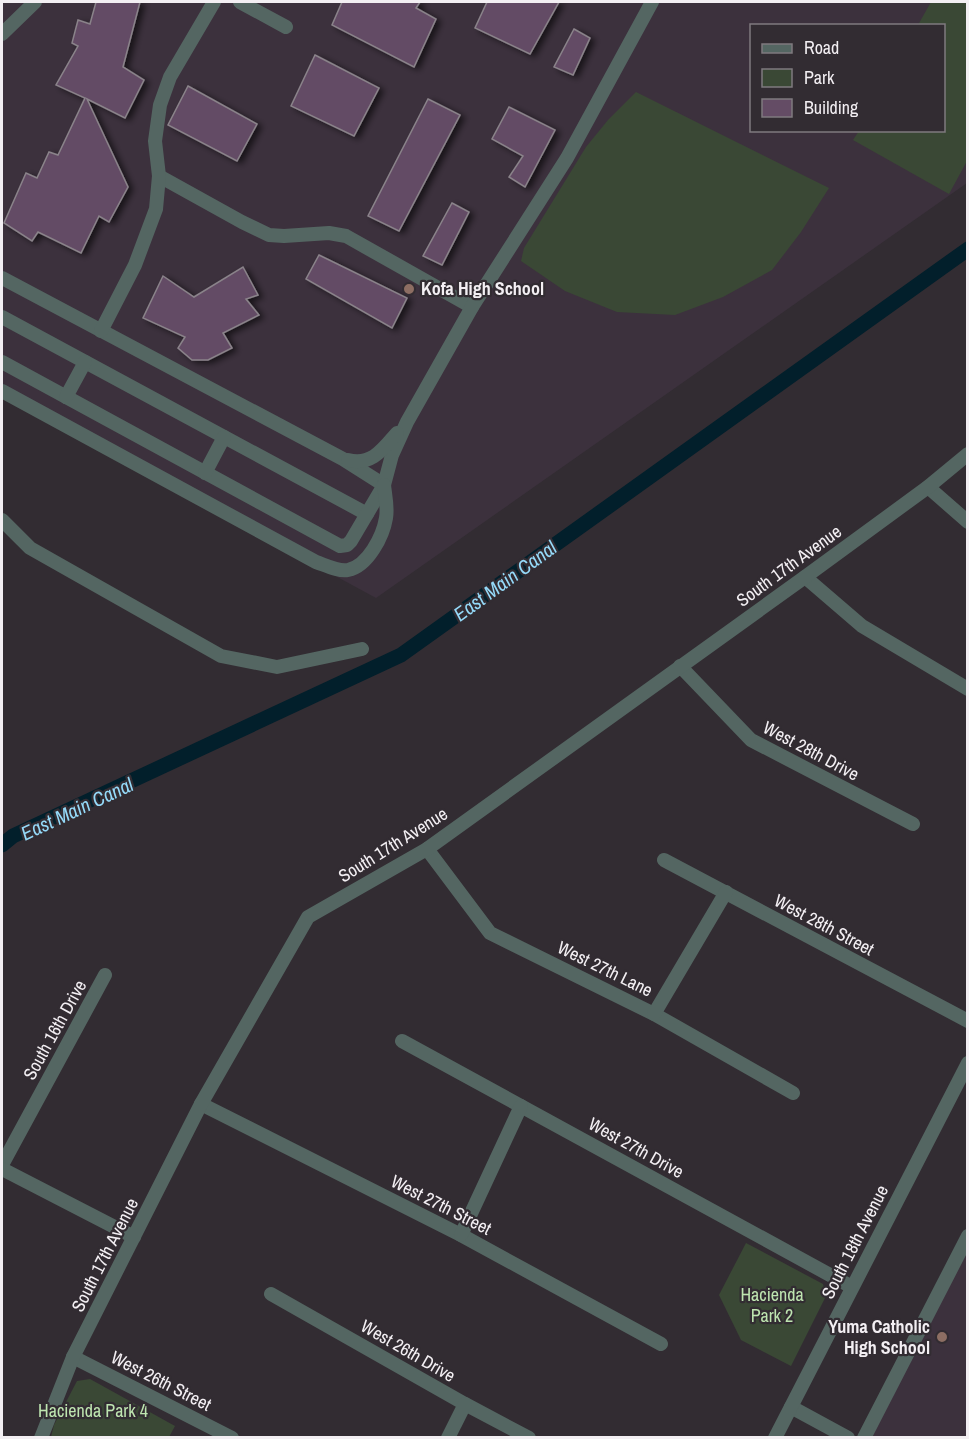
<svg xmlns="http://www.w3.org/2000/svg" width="969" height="1439" font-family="'Archivo Narrow',sans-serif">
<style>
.built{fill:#3c313d;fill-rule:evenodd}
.green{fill:#3a4835}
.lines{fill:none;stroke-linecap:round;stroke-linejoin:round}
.canal{stroke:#021f2b;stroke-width:15}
.building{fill:#644c65;stroke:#8a838a;stroke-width:1.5;filter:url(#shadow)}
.minor{stroke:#546662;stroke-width:14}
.education-dot{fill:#8d6e63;stroke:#322c32;stroke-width:2}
.labels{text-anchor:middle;stroke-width:4.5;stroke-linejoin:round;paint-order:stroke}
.poi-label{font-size:18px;font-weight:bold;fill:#f3eff3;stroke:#322c32;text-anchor:start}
.street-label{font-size:18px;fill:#f3eff3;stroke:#322c32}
.park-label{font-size:18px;fill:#bee5b0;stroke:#322c32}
.water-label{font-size:20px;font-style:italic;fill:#95daf9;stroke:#322c32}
</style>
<defs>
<filter id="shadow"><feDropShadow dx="4.5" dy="2.5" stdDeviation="3" flood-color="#0009"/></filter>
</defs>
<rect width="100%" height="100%" fill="#322c32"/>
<!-- built -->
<g class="built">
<path d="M2 2H967V183L376 598 2 395ZM752 26H944V130H752Z"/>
<path d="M967 1236V1437H864Z"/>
</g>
<!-- green -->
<g class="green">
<path d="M931 2H967V161L949 194 853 140 859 131 944 130V26L918 25Z"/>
<path d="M636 92 829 188 801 232 772 270 723 297 675 315 617 312 565 291 521 261 524 248 586 147 608 120Z"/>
<path d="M746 1243 823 1284 826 1296 791 1366 741 1340 719 1295Z"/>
<path d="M90 1379 175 1426 169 1437H51L54 1425 77 1381Z"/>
</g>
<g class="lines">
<!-- canal -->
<path class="canal" d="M2 845 13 836 401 655 968 249"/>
</g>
<!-- building -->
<g class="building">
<path d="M96 2H140L123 67 144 80 125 118 87 99 128 187 109 222 99 216 81 253 38 232 32 241 4 223 26 173 37 178 49 152 58 155 85 98 56 85 78 46 72 43 78 20 90 24Z"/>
<path d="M342 2H420L416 8 436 19 414 67 332 25Z"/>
<path d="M487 2H559L530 54 475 28Z"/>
<path d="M574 29 590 38 573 75 554 67Z"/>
<path d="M315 55 379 88 354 136 291 106Z"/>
<path d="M188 86 257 124 237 161 168 125Z"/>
<path d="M428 99 460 115 399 231 368 216Z"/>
<path d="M509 107 555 130 525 187 509 177 523 156 492 139Z"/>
<path d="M452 203 469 212 442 265 423 256Z"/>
<path d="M319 255 407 298 392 328 306 279Z"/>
<path d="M243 267 258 295 246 299 259 315 223 333 232 348 208 360H192L178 348 185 337 143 318 163 276 194 297Z"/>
</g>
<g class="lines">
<!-- minor -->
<g class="minor">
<path d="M240 2 286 27"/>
<path d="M2 34 35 2"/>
<path d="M159 176 242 222 269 235 284 236 329 233 346 236 472 307"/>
<path d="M2 278 343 459 384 485"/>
<path d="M2 317 367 514"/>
<path d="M101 331 135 265 156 209 159 176 155 141 160 105 170 77 214 2"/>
<path d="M2 362 340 546 347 545 351 541 384 485 392 455 407 422 472 307 567 158 652 2"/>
<path d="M2 391 316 562C325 565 339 572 348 570 368 566 383 536 386 518 388 507 385 495 384 485"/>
<path d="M66 397 85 362"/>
<path d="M348 460C372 466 383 449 397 433"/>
<path d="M205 473 224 437"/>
<path d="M928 487 968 522"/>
<path d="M2 520 30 548 221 656 277 667 362 649"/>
<path d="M805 577 862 626 968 689"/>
<path d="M680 666 751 740 913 824"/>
<path d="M427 849 490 933 654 1014 793 1093"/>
<path d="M664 860 968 1021"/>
<path d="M654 1014 726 892"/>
<path d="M402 1041 852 1287"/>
<path d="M201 1104 461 1235 661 1344"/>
<path d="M2 1165 105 975"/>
<path d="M2 1169 134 1237"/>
<path d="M461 1235 521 1106"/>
<path d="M271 1294 465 1404 529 1438"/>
<path d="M73 1357 232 1438"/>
<path d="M791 1407 848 1438"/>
<path d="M41 1438 73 1357 201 1104 308 917 427 849 805 577 928 487 968 454"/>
<path d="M448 1438 465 1404"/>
<path d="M775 1438 968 1063"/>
<path d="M864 1438 968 1236"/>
</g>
</g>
<!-- markers -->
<g class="education-dot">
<circle cx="409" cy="289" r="6"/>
<circle cx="942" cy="1337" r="6"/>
</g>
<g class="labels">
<!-- poi labels -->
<g class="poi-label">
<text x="421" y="295">Kofa High School</text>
<text x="930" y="1333" text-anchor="end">Yuma Catholic<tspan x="930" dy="21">High School</tspan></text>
</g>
<!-- street labels -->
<g class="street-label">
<text transform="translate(789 566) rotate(-36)" y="6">South 17th Avenue</text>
<text transform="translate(811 751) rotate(28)" y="6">West 28th Drive</text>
<text transform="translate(393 845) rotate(-32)" y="6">South 17th Avenue</text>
<text transform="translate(824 925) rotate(28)" y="6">West 28th Street</text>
<text transform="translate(605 969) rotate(26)" y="6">West 27th Lane</text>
<text transform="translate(55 1030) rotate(-61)" y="6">South 16th Drive</text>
<text transform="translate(636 1148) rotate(29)" y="6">West 27th Drive</text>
<text transform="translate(441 1205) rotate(27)" y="6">West 27th Street</text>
<text transform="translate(855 1242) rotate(-63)" y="6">South 18th Avenue</text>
<text transform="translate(105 1255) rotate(-63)" y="6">South 17th Avenue</text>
<text transform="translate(408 1351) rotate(30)" y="6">West 26th Drive</text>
<text transform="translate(161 1381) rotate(27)" y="6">West 26th Street</text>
</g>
<!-- park labels -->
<g class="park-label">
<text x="772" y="1301">Hacienda<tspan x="772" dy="21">Park 2</tspan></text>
<text x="93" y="1417">Hacienda Park 4</text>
</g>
<!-- water labels -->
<g class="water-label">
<text transform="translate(505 581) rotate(-36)" y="7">East Main Canal</text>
<text transform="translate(77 809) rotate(-25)" y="7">East Main Canal</text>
</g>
</g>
<!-- border -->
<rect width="969" height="1439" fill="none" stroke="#f3eff3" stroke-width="6"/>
<!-- legend -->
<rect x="750" y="24" width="195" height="108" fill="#322c32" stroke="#7f7a7f" stroke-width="1.5"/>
<rect x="762" y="44" width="30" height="9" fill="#546662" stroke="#7f7a7f" stroke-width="1.5"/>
<text x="804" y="54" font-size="18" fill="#f3eff3">Road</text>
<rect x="762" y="69" width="30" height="18" fill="#3a4835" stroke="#7f7a7f" stroke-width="1.5"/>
<text x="804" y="84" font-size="18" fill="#f3eff3">Park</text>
<rect x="762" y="99" width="30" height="18" fill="#644c65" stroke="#7f7a7f" stroke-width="1.5"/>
<text x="804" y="114" font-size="18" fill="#f3eff3">Building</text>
</svg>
